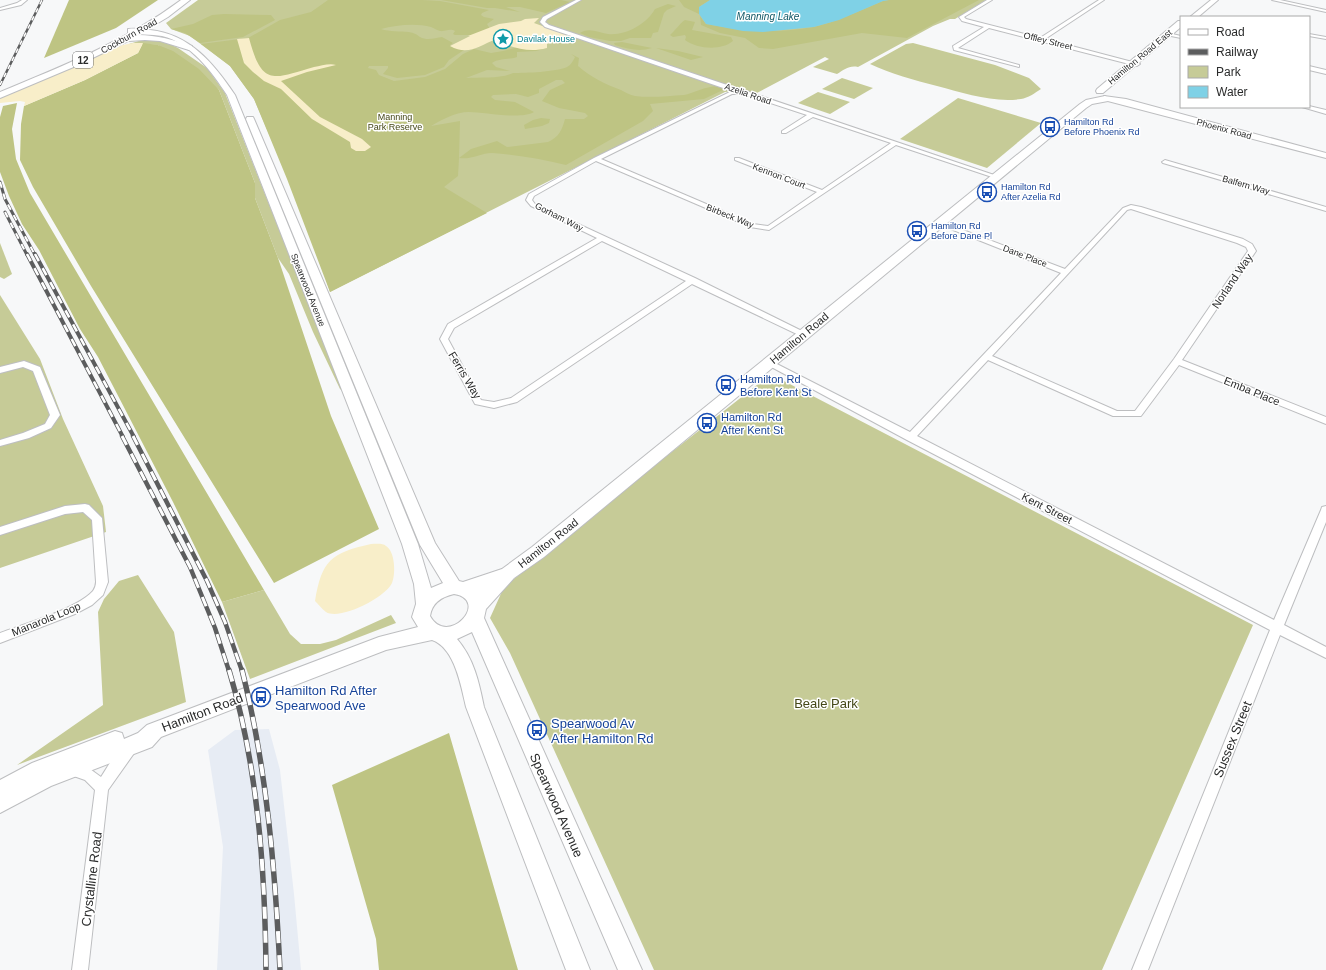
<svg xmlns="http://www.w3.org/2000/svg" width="1326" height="970" font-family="Arial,sans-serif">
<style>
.built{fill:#e7ecf4}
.green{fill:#c6cb97}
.forest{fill:#bec483;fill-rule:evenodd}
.sand{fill:#f8eec9}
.water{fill:#7fd1e6}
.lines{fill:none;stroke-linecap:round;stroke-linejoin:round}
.minor-casing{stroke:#bdbec0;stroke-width:2}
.tertiary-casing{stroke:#bdbec0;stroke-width:2}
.secondary-casing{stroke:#bdbec0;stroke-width:2}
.primary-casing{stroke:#bdbec0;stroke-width:2}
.minor{fill:#fff;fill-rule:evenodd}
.tertiary{fill:#fff;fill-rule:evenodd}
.secondary{fill:#fff;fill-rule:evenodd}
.primary{fill:#fff;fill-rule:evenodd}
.rail-far4-casing{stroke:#5c5d5e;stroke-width:2.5}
.rail-far3-casing{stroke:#5c5d5e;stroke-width:3}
.rail-far2-casing{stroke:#5c5d5e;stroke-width:4}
.rail-far1-casing{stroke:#5c5d5e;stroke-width:4.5}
.rail-casing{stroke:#5c5d5e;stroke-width:5.5}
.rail-far4{stroke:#fff;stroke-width:1.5;stroke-dasharray:4.5;stroke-linecap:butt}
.rail-far3{stroke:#fff;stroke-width:2;stroke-dasharray:6;stroke-linecap:butt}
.rail-far2{stroke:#fff;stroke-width:2.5;stroke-dasharray:8;stroke-linecap:butt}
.rail-far1{stroke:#fff;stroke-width:3;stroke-dasharray:10;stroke-linecap:butt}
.rail{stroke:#fff;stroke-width:4;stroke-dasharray:12;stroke-linecap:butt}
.labels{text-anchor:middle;stroke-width:3;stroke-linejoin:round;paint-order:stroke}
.far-street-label{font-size:9px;fill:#2a2b2b;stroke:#fff}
.far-culture-label{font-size:9px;fill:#0d838f;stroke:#fff;text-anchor:start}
.far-park-label{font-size:9px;fill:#454818;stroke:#fff}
.far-transit-label{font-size:9px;fill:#164399;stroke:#fff;text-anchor:start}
.far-water-label{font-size:10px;font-style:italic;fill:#125866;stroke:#fff}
.shield{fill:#fff;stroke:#6a6b6b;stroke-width:1}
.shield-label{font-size:10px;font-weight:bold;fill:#2a2b2b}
.street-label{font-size:11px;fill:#2a2b2b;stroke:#fff}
.transit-label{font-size:11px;fill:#164399;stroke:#fff;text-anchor:start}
.near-transit-label{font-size:13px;fill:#164399;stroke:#fff;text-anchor:start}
.near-park-label{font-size:13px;fill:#454818;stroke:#fff}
.near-street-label{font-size:13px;fill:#2a2b2b;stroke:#fff}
</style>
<rect width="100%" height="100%" fill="#f7f8f9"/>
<!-- built -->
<path class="built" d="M269 729 280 770 294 894 301 970H217L223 847 208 750 235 730Z"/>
<!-- green -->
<g class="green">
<path d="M198 0H986L955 19H950L933 26 858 67C849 65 844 70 837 74L813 67 829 59 825 57 755 94 745 90 725 92 330 292 311 232 254 99 230 66 190 36 171 29 166 23Z"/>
<path d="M142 40 164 41 178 48 207 68 225 93 343 391 340 389 313 332 289 274 278 258 255 198V183L219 90 158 45 129 44Z"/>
<path d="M913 43 995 65 1029 78 1041 89C1035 93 1028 98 1021 99 993 103 964 93 937 86 914 80 891 74 870 64L906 44Z"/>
<path d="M842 78 873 88 854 99 822 89Z"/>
<path d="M818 92 850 102 830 114 798 103Z"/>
<path d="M958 98 1041 123 987 168 900 139Z"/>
<path d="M0 243 12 274 4 279 0 277Z"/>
<path d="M0 295 40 359 63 419 103 506 106 532 0 568Z"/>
<path d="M782 380 1253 625 1102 970H654L510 653 490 618 504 587 659 462 762 381Z"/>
<path d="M138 575 174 632 186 702 17 765 103 705 98 612 104 599 119 581Z"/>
<path d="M264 590 290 634 301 644H320L336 640 391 615 396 623 250 679 222 602Z"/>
</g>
<!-- forest -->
<g class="forest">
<path d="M69 0H158L116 28 44 58Z"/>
<path d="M328 0H422L440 1 489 10 482 13 481 15 484 17 494 19 487 24 490 29 475 35H455L453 34 455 31C449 28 445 32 440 31 436 30 434 28 431 27 416 23 396 25 381 29 390 32 400 31 409 32 414 33 416 34 420 37 427 41 435 38 442 37L453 43 450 45 454 48 464 50 449 60 444 67 425 75 397 78 383 74 388 68V66H369L368 68 376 70 379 75 394 81 425 77 445 69 463 54 474 49 491 53 503 51 526 45 570 36 547 44V48L536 51 517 52V57C509 60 499 58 492 63L496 67 510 71 487 70 466 78C481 77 500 79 513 73 526 73 555 72 567 67 571 65 573 61 575 57L571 54 579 58 578 66C592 78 605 84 621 90 625 92 630 95 635 96 650 98 669 96 684 95 695 93 716 81 725 89L704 99 650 104 653 111 643 121 566 165C542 159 517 155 492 153 481 153 471 160 459 158L458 176 444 187 487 213 330 292 287 179 254 99 230 66 201 44 248 38 280 20 311 12ZM556 80H562L565 83 550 90 542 101 559 108 585 113 588 116 584 119H565C562 130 559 137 548 142L507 147 497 141 471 149 459 158 460 121 431 126C441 120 456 112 469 112 485 112 520 120 534 112L515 102 495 100 491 97 493 95 516 94 528 97 539 93V89Z"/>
<path d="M441 0H561L570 2 546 13 520 7H506L520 12 495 8H487Z"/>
<path d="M679 0H710L699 7V14L684 7Z"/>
<path d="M889 0H979L907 38 862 33 773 49 759 48 745 38 720 33 701 25 700 16 706 24C743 31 776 34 813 27 834 23 863 9 883 1Z"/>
<path d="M668 4 676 6 667 10 664 13 658 32 653 33 651 38H630L621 41H610L589 37 580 33C590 27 598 33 608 34 625 36 647 24 655 9Z"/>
<path d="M224 14 271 15 275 20 243 37 200 43 185 33 171 29 193 24 212 15Z"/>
<path d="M685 20 695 22 692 30 731 37 733 41C721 51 697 49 685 40L686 37 685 35 673 37 670 35C676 30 679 24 685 20Z"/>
<path d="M622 42 652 48C639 52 629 49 615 45L614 43Z"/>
<path d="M143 43 158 45 173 51 199 69 219 90 255 183V198L278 258 331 416 379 529 274 583 91 286 33 187 20 160 21 124 24 106 85 80 138 53Z"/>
<path d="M656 48 678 51 703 57 691 60Z"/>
<path d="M17 103 12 129 16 159 30 193 264 590 222 602 173 502 98 357 80 329 39 250 22 224 9 196 0 172V117L3 106Z"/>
<path d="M541 118 550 119 549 123 542 126 525 129 524 125 533 120Z"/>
<path d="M449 733 518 970H379L376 939 332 785Z"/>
</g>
<!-- sand -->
<g class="sand">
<path d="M539 18 534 23 570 36 547 44V48C529 53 517 48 500 43V40L496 39C479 46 468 56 450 46L470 36H468L499 24 521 21 525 19Z"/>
<path d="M249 38C262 87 273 79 314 67 321 66 329 63 336 65L307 72 281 81 320 117 362 139 371 147 365 151H356L351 148 350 142 312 119 281 89 264 81 253 72 244 63 237 39Z"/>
<path d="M133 43H143L138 53 85 80 24 106 25 102 20 101 0 103V98L113 47Z"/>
<path d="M371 544C376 544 383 543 386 546 395 551 396 574 392 583 386 597 340 621 326 612 322 609 318 604 315 601 322 560 331 553 371 544Z"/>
</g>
<!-- water -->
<path class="water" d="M710 0H889L883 1 839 20 814 27 763 32 743 31 706 24 699 14V7Z"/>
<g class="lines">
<defs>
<g id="minor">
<path d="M22 0H27L21 5 0 10V8L17 3Z"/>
<path d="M576 0H581L547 19 545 22 549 25 730 86 738 90 746 91 1000 177 995 178 896 145 769 230 750 227 596 161 534 196 532 200 535 204 695 278 808 334 804 337 801 336 692 284 517 402 494 408 475 404 440 339 448 324 597 238 531 206 526 200 529 194 594 158 732 91 545 27 540 22 543 17ZM732 94H743L807 115 782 131V133H786L813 117 891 143 822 190 739 158H735V160L817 192 768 226 753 224 601 159ZM602 241 686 281 511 398 494 402 481 400 448 339 454 328Z"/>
<path d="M987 0H992L964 17 966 19 1040 38 1099 0H1104L1045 39 1140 64 1137 66 989 28 958 48 1019 65V67L954 50 953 46 984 27 962 21 959 17Z"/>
<path d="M1272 0H1280L1326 10V12Z"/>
<path d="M1168 33 1181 36V38L1166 35Z"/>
<path d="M1309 34 1326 37V39L1309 36Z"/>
<path d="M1309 66 1326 70V74L1309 70Z"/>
<path d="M1309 106 1326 110V114L1302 107Z"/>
<path d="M1165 160 1326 207V211L1163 163 1162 162Z"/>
<path d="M1131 205 1141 207 1243 239 1252 244 1256 251 1182 360 1326 417V424L1179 365 1141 416H1113L988 360 917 436 1274 620 1321 510 1322 507 1326 506V522L1284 625 1326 647V658L1280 635 1148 970H1132L1270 630 907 440 764 363 768 360 771 361 910 432 1061 273 938 224V222H942L1065 269 1123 208ZM1131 209 1237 243 1246 247 1248 251 1174 359 1135 411H1117L992 356 1127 210Z"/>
<path d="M24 361 40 367 60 415 51 428 29 438 0 446V440L23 433 45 424 50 415 33 371 23 367 0 373V367Z"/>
<path d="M85 504 89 505 102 518 108 582 103 595 92 605 75 614 0 643V633C24 624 77 609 93 591 95 588 96 585 96 582L92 520 83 512 65 514 0 535V527L65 506Z"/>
<path d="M131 743 136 745 137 749 108 790 88 970H72L95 790 85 780 68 774 66 769 68 764 73 763 90 769 101 777C109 765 117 748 131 743Z"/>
</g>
<path id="tertiary" d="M1104 96 1126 99 1326 153V158L1104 100Z"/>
<g id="secondary">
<path d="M1211 0H1218L1198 17H1190Z"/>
<path d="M1178 21H1181V27L1103 93H1097L1096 91 1097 89Z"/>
<path d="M128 29C135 28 143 29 150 30 190 34 214 64 235 95L418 544 431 588 443 583 420 545 246 119 247 117H253L254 119 435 543 459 581 463 582 502 569 532 547 1080 104 1086 100 1105 96 1109 99 1108 101 1092 104 1086 108 544 557 514 578 486 609 484 618 642 970H618L472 632 457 639C474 659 479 682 484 707L590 970H566L466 707C461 686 455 648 432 640L386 650 161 737 152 747 51 786 0 813V780L32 763 115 731 122 733 124 739 138 733 147 725 379 637 418 627 412 617 416 604 414 584 402 544 227 95C212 72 191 43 162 36 151 34 139 35 128 33ZM454 594C491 600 448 648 430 616 432 603 441 597 454 594Z"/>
</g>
<path id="primary" d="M181 0H190L168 17 138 35C157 35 174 40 192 46V50H189L160 41 145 40 128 41 76 66 0 98V92C63 66 126 41 181 0Z"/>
</defs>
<!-- minor casing -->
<use href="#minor" class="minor-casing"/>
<!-- tertiary casing -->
<use href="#tertiary" class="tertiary-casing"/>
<!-- secondary casing -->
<use href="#secondary" class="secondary-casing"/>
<!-- primary casing -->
<use href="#primary" class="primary-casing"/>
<!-- minor -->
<use href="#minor" class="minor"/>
<!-- tertiary -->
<use href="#tertiary" class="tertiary"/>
<!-- secondary -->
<use href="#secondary" class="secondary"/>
<!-- primary -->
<use href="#primary" class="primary"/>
<defs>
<path id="rail-far4" d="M0 85 42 0"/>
<g id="rail-far3">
<path d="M0 182 5 199 35 255"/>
<path d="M5 212 27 255"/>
</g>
<g id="rail-far2">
<path d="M27 254 123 437"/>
<path d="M35 254 134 437"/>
</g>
<g id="rail-far1">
<path d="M122 436 190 567 215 628 229 671"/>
<path d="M133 436 207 581 225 622 242 671"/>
</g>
<g id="rail">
<path d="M229 670C258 767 265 869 266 970"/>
<path d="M242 670C267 769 275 869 280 970"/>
</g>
</defs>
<!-- rail-far4 casing -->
<use href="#rail-far4" class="rail-far4-casing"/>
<!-- rail-far3 casing -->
<use href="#rail-far3" class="rail-far3-casing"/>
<!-- rail-far2 casing -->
<use href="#rail-far2" class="rail-far2-casing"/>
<!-- rail-far1 casing -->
<use href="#rail-far1" class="rail-far1-casing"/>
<!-- rail casing -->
<use href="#rail" class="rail-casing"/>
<!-- rail-far4 -->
<use href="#rail-far4" class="rail-far4"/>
<!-- rail-far3 -->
<use href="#rail-far3" class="rail-far3"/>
<!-- rail-far2 -->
<use href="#rail-far2" class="rail-far2"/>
<!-- rail-far1 -->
<use href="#rail-far1" class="rail-far1"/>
<!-- rail -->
<use href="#rail" class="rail"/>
</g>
<!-- icons -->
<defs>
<symbol id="sight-ring" viewBox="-11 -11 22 22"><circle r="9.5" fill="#fff" stroke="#0f9aa8" stroke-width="1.5"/><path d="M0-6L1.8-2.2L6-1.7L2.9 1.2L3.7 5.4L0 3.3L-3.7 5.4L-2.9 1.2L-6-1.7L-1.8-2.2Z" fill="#0f9aa8"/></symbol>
<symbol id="bus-ring" viewBox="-11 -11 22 22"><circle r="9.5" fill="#fff" stroke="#1a4fb4" stroke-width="1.5"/><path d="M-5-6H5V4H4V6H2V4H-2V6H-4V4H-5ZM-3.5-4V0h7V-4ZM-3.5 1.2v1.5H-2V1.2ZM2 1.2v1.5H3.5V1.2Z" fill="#1a4fb4"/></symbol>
</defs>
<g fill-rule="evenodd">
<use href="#sight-ring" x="492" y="28" width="22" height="22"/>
<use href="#bus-ring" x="1039" y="116" width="22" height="22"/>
<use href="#bus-ring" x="976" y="181" width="22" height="22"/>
<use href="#bus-ring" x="906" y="220" width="22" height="22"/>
<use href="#bus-ring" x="715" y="374" width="22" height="22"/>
<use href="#bus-ring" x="696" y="412" width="22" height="22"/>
<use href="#bus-ring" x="250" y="686" width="22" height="22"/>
<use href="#bus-ring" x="526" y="719" width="22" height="22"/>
</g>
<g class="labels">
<!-- far-street labels -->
<g class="far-street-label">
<text transform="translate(129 36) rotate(-29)" y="3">Cockburn Road</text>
<text transform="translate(1048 41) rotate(14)" y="3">Offley Street</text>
<text transform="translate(1140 57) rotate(-40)" y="3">Hamilton Road East</text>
<text transform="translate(748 94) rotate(19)" y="3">Azelia Road</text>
<text transform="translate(1224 129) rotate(15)" y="3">Phoenix Road</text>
<text transform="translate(779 176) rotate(21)" y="3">Kennon Court</text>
<text transform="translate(1246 185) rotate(16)" y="3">Balfern Way</text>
<text transform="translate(730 216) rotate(22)" y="3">Birbeck Way</text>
<text transform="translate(559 217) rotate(27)" y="3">Gorham Way</text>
<text transform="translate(1025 256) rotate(21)" y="3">Dane Place</text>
<text transform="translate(308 290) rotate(68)" y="3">Spearwood Avenue</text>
</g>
<!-- far-culture labels -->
<g class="far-culture-label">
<text x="517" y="42">Davilak House</text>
</g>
<!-- far-park labels -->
<g class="far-park-label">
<text x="395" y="120">Manning<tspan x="395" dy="10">Park Reserve</tspan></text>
</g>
<!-- far-transit labels -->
<g class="far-transit-label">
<text x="1064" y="125">Hamilton Rd<tspan x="1064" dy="10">Before Phoenix Rd</tspan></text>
<text x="1001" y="190">Hamilton Rd<tspan x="1001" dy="10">After Azelia Rd</tspan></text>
<text x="931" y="229">Hamilton Rd<tspan x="931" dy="10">Before Dane Pl</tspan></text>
</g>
<!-- far-water labels -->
<g class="far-water-label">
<text x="768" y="20">Manning Lake</text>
</g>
<!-- shield labels -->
<rect class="shield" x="73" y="52" width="20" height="16" rx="3"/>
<g class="shield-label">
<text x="83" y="64">12</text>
</g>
<!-- street labels -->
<g class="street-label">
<text transform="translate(1232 281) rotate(-56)" y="4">Norland Way</text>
<text transform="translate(799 338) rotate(-40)" y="4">Hamilton Road</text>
<text transform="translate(465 375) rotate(59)" y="4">Ferris Way</text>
<text transform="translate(1252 391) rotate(22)" y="4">Emba Place</text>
<text transform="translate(1047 508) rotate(27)" y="4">Kent Street</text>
<text transform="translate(548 543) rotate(-38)" y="4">Hamilton Road</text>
<text transform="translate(46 619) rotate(-22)" y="4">Manarola Loop</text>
</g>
<!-- transit labels -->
<g class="transit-label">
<text x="740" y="383">Hamilton Rd<tspan x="740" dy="13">Before Kent St</tspan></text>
<text x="721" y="421">Hamilton Rd<tspan x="721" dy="13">After Kent St</tspan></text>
</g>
<!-- near-transit labels -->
<g class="near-transit-label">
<text x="275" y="695">Hamilton Rd After<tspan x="275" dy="15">Spearwood Ave</tspan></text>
<text x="551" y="728">Spearwood Av<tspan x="551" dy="15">After Hamilton Rd</tspan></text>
</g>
<!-- near-park labels -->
<g class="near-park-label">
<text x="826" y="708">Beale Park</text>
</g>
<!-- near-street labels -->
<g class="near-street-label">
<text transform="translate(202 712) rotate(-21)" y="5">Hamilton Road</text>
<text transform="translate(1232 739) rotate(-68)" y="5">Sussex Street</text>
<text transform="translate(557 805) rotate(66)" y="5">Spearwood Avenue</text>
<text transform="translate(91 879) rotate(-83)" y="5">Crystalline Road</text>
</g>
</g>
<!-- legend -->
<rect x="1180" y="16" width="130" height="92" fill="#ffffff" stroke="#aaaaaa"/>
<rect x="1188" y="29" width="20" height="6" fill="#ffffff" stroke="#aaaaaa"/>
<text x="1216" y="36" font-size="12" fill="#2a2b2b">Road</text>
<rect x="1188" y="49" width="20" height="6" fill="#5c5d5e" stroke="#aaaaaa"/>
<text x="1216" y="56" font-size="12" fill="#2a2b2b">Railway</text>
<rect x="1188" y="66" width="20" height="12" fill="#c6cb97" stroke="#aaaaaa"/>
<text x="1216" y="76" font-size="12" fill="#2a2b2b">Park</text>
<rect x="1188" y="86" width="20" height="12" fill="#7fd1e6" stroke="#aaaaaa"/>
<text x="1216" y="96" font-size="12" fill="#2a2b2b">Water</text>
</svg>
